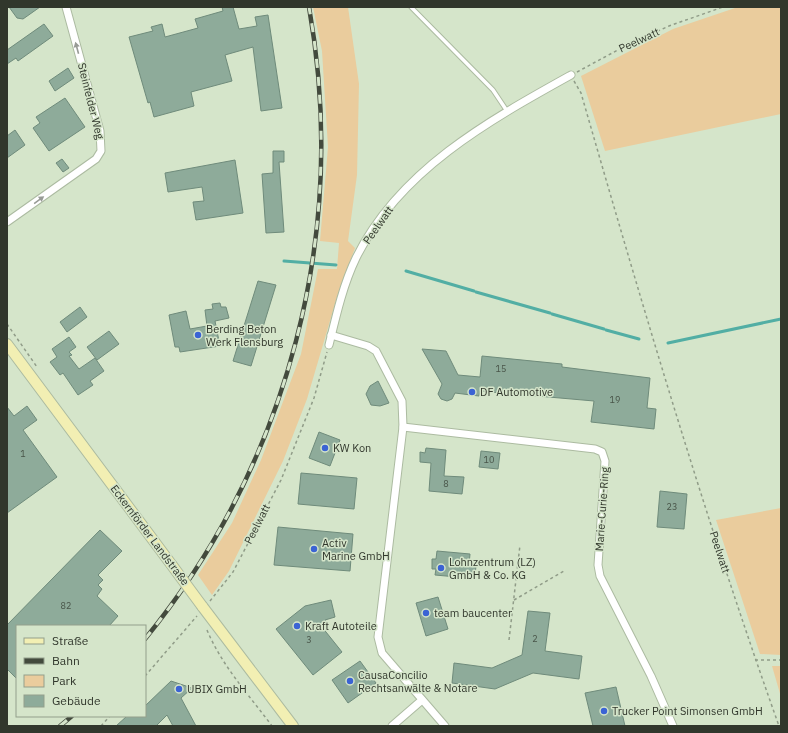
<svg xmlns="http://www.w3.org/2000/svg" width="788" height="733" font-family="'IBM Plex Sans',sans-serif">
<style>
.green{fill:#eacc9d}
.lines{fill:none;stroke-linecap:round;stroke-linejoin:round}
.stream{stroke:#52aea4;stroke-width:3}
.building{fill:#8eab9a;stroke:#6f8b7b}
.lane-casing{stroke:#acbba1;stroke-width:5.5}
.street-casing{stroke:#acbba1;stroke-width:9}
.secondary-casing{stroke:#acbba1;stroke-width:12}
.path{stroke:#909c88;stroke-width:1.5;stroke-dasharray:3 3;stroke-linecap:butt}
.lane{stroke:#fff;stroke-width:3.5}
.street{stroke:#fff;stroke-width:7}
.secondary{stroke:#f2efb3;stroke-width:10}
.rail-casing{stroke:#434a3d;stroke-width:4.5}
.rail{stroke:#d5e5ca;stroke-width:3;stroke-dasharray:9;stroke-linecap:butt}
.secondary-bridge-casing{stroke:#acbba1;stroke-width:12;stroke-linecap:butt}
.secondary-bridge{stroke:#f2efb3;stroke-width:10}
.oneway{fill:#989b96}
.poi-dot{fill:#3b63d4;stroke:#d5e5ca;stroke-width:1.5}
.labels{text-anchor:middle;stroke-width:3;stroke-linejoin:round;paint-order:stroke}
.number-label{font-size:9px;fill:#485448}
.street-label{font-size:11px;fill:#31372c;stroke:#d5e5ca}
.poi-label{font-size:11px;fill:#31372c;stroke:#d5e5ca;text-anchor:start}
</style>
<rect width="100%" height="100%" fill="#d5e5ca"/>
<!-- green -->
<g class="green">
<path d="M313 7H348L359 84 357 175 348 241 355 248 337 297 307 399 283 461 229 571 212 595 198 575 232 523 261 460 301 354 318 269H337L339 243 320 241 328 147 322 51Z"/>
<path d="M738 7H781V114L605 151 581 76 673 29Z"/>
<path d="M781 508V655L760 654 716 520Z"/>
<path d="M772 666H781V697Z"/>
</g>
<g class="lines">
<!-- stream -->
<g class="stream">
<path d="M284 261 336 265"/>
<path d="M406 271 474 291"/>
<path d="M476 292 550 313"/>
<path d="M552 314 604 329"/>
<path d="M606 330 639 339"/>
<path d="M668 343 781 319"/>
</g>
</g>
<!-- building -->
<g class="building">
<path d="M9 7H40L23 19 17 18Z"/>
<path d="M222 7H233L239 29 257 26 255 17 268 15 282 108 261 111 253 47 225 55 232 81 191 92 194 106 154 117 150 102 148 103 129 37 153 31 151 27 162 24 165 37 198 28 195 19 223 11Z"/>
<path d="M44 24 53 36 18 61 16 58 7 64V50Z"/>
<path d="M68 68 74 78 55 91 49 81Z"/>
<path d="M65 98 85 127 49 151 33 128 40 123 36 117Z"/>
<path d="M15 130 25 145 7 158V136Z"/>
<path d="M273 151H284V162H279L284 232 266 233 262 174 273 173Z"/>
<path d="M62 159 69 168 63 172 56 163Z"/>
<path d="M235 160 243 213 196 220 193 202 204 201 202 187 168 192 165 173Z"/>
<path d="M258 281 276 285 251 366 233 361Z"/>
<path d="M220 303 221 307H226L229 318 215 321 220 346 180 352 179 347H175L169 315 186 311 190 329 207 326 205 310 213 309 212 304Z"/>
<path d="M80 307 87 317 67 332 60 322Z"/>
<path d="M109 331 119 344 97 360 87 347Z"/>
<path d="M69 337 76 347 69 352 72 355 69 356 79 369 95 358 104 371 90 381 93 385 78 395 63 373 60 375 50 362 57 357 52 349Z"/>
<path d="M422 349 446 351 458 375 480 377 482 356 562 364V367L650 378 647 408 656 409 654 429 591 422 594 401 480 391 479 396 455 393 452 399 447 401 441 399 438 394 442 384Z"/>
<path d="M378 381 389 403 380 406 371 405 366 394 370 386Z"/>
<path d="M27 406 37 420 23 430 57 477 7 513V407L14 416Z"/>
<path d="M319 432 340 440 330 466 309 458Z"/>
<path d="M426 448 446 450 444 476 464 477 462 494 429 491 431 463 420 462V452L425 453Z"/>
<path d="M481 451 500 453 498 469 479 467Z"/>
<path d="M301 473 357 478 354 509 298 504Z"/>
<path d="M660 491 687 494 684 529 657 527Z"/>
<path d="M278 527 353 534 350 571 274 565Z"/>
<path d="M100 530 122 551 98 575 103 580 98 585 102 589 97 596 118 616 109 626H17V679L7 669V625Z"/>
<path d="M437 551 470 554 469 565 476 566 475 575 469 574 468 578 435 575 436 569H432V559H436Z"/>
<path d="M438 597 448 629 426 636 416 603Z"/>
<path d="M331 600 335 617 325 620 327 623 322 627 342 652 313 675 276 629 305 606Z"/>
<path d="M528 611 550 613 545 651 582 656 579 679 533 673 495 689 452 683 454 663 492 668 522 655Z"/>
<path d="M360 661 376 683 348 703 332 680Z"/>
<path d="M171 681 192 688 181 698 196 726H173L167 715 156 726H116L127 716H145V706Z"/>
<path d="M616 687 625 726H593L585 693Z"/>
</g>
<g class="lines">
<defs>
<path id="lane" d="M411 7 493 90 507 111"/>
<g id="street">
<path d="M7 222 96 159 101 151 100 131 66 7"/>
<path d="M331 335 368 346 376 351 402 401 403 427 378 637 382 653 445 726"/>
<path d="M329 345C336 316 343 285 356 258 399 170 490 120 571 75"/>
<path d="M403 427 595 449 602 452 605 461 598 565 600 576 651 676 673 726"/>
<path d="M392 726 422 700"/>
</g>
<g id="secondary">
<path d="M7 344 171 564"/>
<path d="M202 606 293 726"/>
</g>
</defs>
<!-- lane casing -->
<use href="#lane" class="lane-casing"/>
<!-- street casing -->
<use href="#street" class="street-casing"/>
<!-- secondary casing -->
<use href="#secondary" class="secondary-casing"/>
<!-- path -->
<g class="path">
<path d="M577 72 627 45 669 26 723 7"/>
<path d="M574 81 581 93C642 305 705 518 779 726"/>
<path d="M7 324 37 367"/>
<path d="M514 600 564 571"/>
<path d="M210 601 233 572 281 480 314 398 327 352"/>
<path d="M207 630C222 666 249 695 272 726"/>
<path d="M509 640 520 545"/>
<path d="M755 660H781"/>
<path d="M145 676 197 616"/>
<path d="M101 726 110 716"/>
</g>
<!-- lane -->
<use href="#lane" class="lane"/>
<!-- street -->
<use href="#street" class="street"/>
<!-- secondary -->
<use href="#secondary" class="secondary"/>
<defs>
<g id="rail">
<path d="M145 639C289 462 349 232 309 7"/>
<path d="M60 726 72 716"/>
</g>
</defs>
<!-- rail casing -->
<use href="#rail" class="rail-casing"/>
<!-- rail -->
<use href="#rail" class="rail"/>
<defs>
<path id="secondary-bridge" d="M171 564 202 606"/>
</defs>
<!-- secondary-bridge casing -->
<use href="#secondary-bridge" class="secondary-bridge-casing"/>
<!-- secondary-bridge -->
<use href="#secondary-bridge" class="secondary-bridge"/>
</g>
<!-- one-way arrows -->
<defs><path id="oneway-solid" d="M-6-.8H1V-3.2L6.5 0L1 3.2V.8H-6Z"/></defs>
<g class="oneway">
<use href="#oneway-solid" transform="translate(77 48) rotate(-105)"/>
<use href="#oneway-solid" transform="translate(39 200) rotate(-36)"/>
</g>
<!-- markers -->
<g class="poi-dot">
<circle cx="198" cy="335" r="4"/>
<circle cx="472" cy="392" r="4"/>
<circle cx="325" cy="448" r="4"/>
<circle cx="314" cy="549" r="4"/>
<circle cx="441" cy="568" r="4"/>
<circle cx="426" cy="613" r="4"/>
<circle cx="297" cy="626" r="4"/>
<circle cx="350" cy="681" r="4"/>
<circle cx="179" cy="689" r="4"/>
<circle cx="604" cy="711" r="4"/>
</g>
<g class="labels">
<!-- number labels -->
<g class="number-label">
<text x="501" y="372">15</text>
<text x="615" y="403">19</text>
<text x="23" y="457">1</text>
<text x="489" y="463">10</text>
<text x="446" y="487">8</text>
<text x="672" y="510">23</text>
<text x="66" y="609">82</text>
<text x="535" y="642">2</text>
<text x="309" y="643">3</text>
</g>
<!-- street labels -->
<g class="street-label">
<text transform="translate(639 40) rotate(-25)" y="4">Peelwatt</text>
<text transform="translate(91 101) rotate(76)" y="4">Steinfelder Weg</text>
<text transform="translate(378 225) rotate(-55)" y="4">Peelwatt</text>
<text transform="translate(602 509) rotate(-86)" y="4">Marie-Curie-Ring</text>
<text transform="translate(257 524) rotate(-63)" y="4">Peelwatt</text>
<text transform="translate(150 535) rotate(53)" y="4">Eckernförder Landstraße</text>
<text transform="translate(720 552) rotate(72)" y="4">Peelwatt</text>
</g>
<!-- poi labels -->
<g class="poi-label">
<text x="206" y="333">Berding Beton<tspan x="206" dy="13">Werk Flensburg</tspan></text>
<text x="480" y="396">DF Automotive</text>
<text x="333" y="452">KW Kon</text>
<text x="322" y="547">Activ<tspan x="322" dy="13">Marine GmbH</tspan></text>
<text x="449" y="566">Lohnzentrum (LZ)<tspan x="449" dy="13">GmbH &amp; Co. KG</tspan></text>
<text x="434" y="617">team baucenter</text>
<text x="305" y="630">Kraft Autoteile</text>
<text x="358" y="679">CausaConcilio<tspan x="358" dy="13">Rechtsanwälte &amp; Notare</tspan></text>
<text x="187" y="693">UBIX GmbH</text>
<text x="612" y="715">Trucker Point Simonsen GmbH</text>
</g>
</g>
<!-- border -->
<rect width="788" height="733" fill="none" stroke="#31372c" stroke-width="16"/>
<!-- legend -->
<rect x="16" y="625" width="130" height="92" fill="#d5e5ca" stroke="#939f8b"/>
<rect x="24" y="638" width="20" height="6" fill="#f2efb3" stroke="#939f8b"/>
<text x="52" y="645" font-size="12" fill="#31372c">Straße</text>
<rect x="24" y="658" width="20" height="6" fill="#434a3d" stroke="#939f8b"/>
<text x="52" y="665" font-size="12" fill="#31372c">Bahn</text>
<rect x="24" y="675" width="20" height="12" fill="#eacc9d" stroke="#939f8b"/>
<text x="52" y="685" font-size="12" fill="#31372c">Park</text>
<rect x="24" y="695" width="20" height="12" fill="#8eab9a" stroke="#939f8b"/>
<text x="52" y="705" font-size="12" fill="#31372c">Gebäude</text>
</svg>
